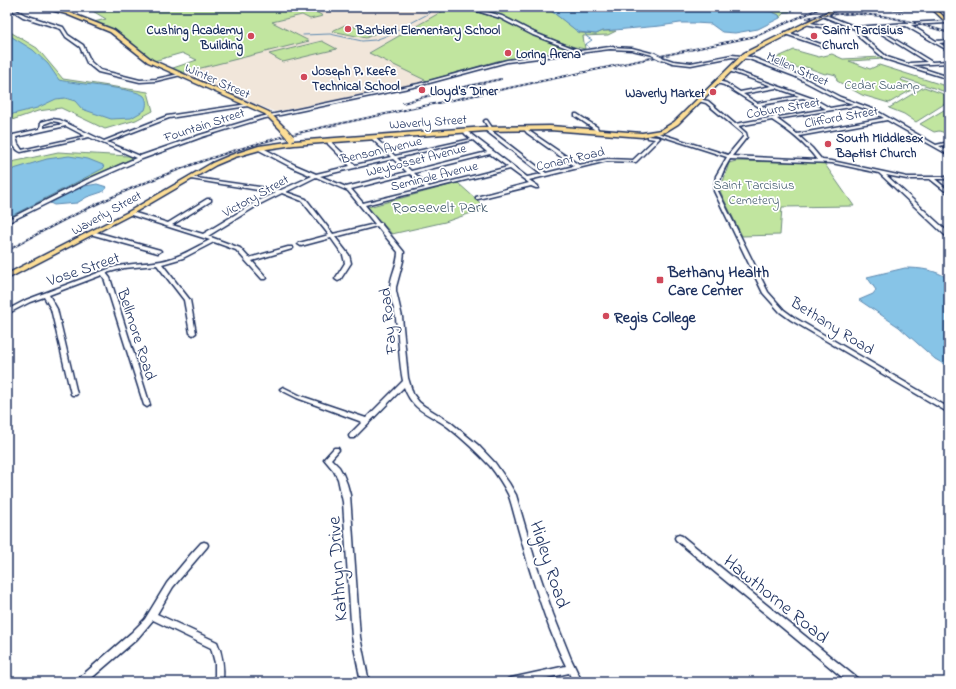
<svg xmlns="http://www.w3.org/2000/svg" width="956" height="689" font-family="'Indie Flower',sans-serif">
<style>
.built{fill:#f1e6da}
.green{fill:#c1e59f;stroke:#6e8a7e}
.water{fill:#87c4e7;stroke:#5c88b0}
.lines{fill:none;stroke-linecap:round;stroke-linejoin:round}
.stream{stroke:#5c88b0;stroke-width:1}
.minor-casing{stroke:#1b2f5e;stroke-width:3}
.major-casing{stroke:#1b2f5e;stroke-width:3}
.minor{fill:#fff;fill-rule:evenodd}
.major{fill:#fdde96;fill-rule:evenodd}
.rail-casing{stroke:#1b2f5e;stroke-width:2}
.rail{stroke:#fff;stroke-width:1;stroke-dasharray:2.5;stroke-linecap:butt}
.minor-bridge-casing{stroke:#1b2f5e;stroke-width:5;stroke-linecap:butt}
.major-bridge-casing{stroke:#1b2f5e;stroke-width:8;stroke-linecap:butt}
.minor-bridge{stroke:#fff;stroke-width:3.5}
.major-bridge{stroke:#fdde96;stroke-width:6}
.poi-dot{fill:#d1495b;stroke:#fff;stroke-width:1.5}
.labels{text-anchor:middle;stroke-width:3.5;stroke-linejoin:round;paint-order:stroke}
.far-poi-label{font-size:13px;font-weight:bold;fill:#1b2f5e;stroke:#fff;text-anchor:start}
.far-street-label{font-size:13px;fill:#1b2f5e;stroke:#fff}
.far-park-label{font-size:13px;fill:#445c6e;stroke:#fff}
.park-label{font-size:16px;fill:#445c6e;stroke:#fff}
.street-label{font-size:16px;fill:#1b2f5e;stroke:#fff}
.poi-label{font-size:16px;font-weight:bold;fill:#1b2f5e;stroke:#fff;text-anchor:start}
.near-street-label{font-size:19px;fill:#1b2f5e;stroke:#fff}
</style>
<rect width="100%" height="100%" fill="#fff"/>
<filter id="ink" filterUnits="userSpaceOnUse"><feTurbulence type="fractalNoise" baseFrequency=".025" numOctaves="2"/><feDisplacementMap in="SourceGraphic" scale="8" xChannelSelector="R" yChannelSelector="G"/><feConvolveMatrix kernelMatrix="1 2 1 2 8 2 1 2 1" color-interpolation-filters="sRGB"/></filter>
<g filter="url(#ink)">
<!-- built -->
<path class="built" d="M337 7 448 8 370 52 427 81 275 112 181 73 309 41 272 22Z"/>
<!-- green -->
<g class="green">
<path d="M86 7H337L316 12 323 16 310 19 302 15 272 22 309 41 181 73 170 69 197 60 182 53 154 61 145 55 120 34 94 22 106 19Z"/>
<path d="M463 7H540L550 10 580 33 596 34 603 31H616L608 35 583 36 585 49 571 46 543 36 512 20 498 15Z"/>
<path d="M724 7H792V9L795 10 789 12H784L780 18 779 15 770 11Z"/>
<path d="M448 8 477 12 498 18 532 35 566 47 569 51 563 53 497 61 427 81 369 53Z"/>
<path d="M345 25 378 32 366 38 332 31Z"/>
<path d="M7 30 37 48 63 79 148 92 153 111 136 120 105 129 61 108 38 111 12 120 11 133 7 134Z"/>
<path d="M322 41 337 49 283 62 269 54Z"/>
<path d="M794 50 819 57 832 54 843 59 881 57 884 59 849 61 870 69 879 65 949 87V93L903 78 901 80 918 86 889 103 862 95 837 81 836 75 828 73 825 74 806 67 798 68 776 58Z"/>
<path d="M924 87 949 96V101L916 122 904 114 889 108Z"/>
<path d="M949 107V134L939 131 934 132 920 124Z"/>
<path d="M58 152 129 156 133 158 77 183 7 219V163Z"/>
<path d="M736 161 824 163 854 206 782 207 780 235 742 236 720 191 729 163Z"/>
<path d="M458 183 486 208 445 222 392 234 368 207Z"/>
</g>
<!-- water -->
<g class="water">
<path d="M540 7H724L770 11 779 15 780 18 758 29 735 33 722 32 711 24 694 23H680L660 26 603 31 596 34 578 32 550 10Z"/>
<path d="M7 31 12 37 33 50 48 64 59 80C74 84 136 88 144 96 147 100 147 105 145 110L131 118 111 119 82 109 75 101 65 98 56 99 37 108 13 114 7 119Z"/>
<path d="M69 156 88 159 103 165 104 168 7 218V171L47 159Z"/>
<path d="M97 184 107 187 105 190 102 192 87 197 77 203 54 205 50 203 79 187Z"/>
<path d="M905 268C921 268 936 270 949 279V367L935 359 899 327 859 300 873 294 876 290 867 277Z"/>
</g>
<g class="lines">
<!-- stream -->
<g class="stream">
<path d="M585 33 587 37 592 40 586 44 589 48"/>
<path d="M303 35 330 34 362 41 375 40 386 36 428 14 431 11 430 7"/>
</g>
<defs>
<g id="minor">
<path d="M7 7H11L25 15 63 27 68 35 83 45 91 62 100 70 140 80 156 79 179 74 181 75 156 81 140 82 98 72 87 63 80 47 66 37 61 29 23 17Z"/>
<path d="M452 7 477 9 502 16 535 33 580 51 610 47 632 48 655 54 653 55 632 50 610 49 507 62 418 86 261 119 202 137 142 159 90 182 7 223V220L86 180 136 158 89 137 21 152C15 150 11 142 13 135L40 129 41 122 52 119 60 120 104 141 167 116 248 104 250 105 248 106 169 118 107 142 140 156 200 135 260 117 418 84 507 60 575 51 533 35 500 18 477 11ZM52 121 58 122 63 124 44 128V124ZM66 126 85 136 22 150 18 144 16 137Z"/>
<path d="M891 7 934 8 936 9 934 10 890 9 889 8Z"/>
<path d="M823 14 856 27 906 23 948 21V23H947L911 25 936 41 949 40V42L939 43 949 49V51L906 26 876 28 932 62 949 61V63L912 65 949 77V79L885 59 860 38 855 29 822 16 821 15ZM872 28 927 62 910 63 908 64 887 57 862 36 858 29Z"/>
<path d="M806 22 836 28 838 29 836 30 805 24 804 23Z"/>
<path d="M785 32H787L826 46 823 47 785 34Z"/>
<path d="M732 55 751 57 796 74 840 97 875 110 936 145 949 142V144L939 146 949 152V155L887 120 799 136 812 148 822 160 832 161 907 177H949V179H935L949 191V194L930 179H907L886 175 949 233V238L947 237 879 173 832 163 730 159C724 169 719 179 718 191L768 292 784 310 795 318 949 408V413L791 320 780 312 763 293 714 191 716 176 727 157 652 133 655 132 728 155 743 137V134L706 103 698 101V99L708 101 735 124 775 117 724 85 717 83 716 82 718 81 726 83 740 92 772 86 729 71V69H730L814 99 830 108 853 104 838 99 794 76 749 59 732 57 691 65 673 63 659 58 661 57 673 61 691 63ZM776 88 799 96 757 103 743 94ZM803 98 812 101 826 109 779 117 761 105ZM857 106 873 112 884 118 797 134 777 119ZM772 120C789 131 805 143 817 160L732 156 747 137 746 133 738 126Z"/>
<path d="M575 114H577L597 127 599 132 598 133H596L594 129 575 116Z"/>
<path d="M485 120H487L493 129 490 130 546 173 574 166 527 133 523 128 524 127H526L529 131 579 165 607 159 633 160 655 139 648 138V136L658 137 660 138 636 162 607 161 529 180 538 186V188H536L531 186 478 199H476V197L529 183 510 169 365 205 379 223H382V225L404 252 403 261 396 287V291L402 317 408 378 413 394 419 402 424 406 450 422 478 445 495 463 509 483 516 495 537 567 553 614 571 659 582 682H573L569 673 529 682H507L508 679 511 678 566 666C550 634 539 599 528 564 524 548 519 533 515 517 513 510 511 501 508 494 503 484 497 475 490 466 477 452 463 439 448 427 429 413 413 412 404 387L354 438H350L349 436 350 434 362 422 297 398 281 390 280 389 283 387 301 396 366 418 403 381C399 361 399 340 396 319 395 309 390 299 390 289 390 276 398 265 398 252L377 226 335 237 349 255 351 263 340 280 338 281 335 279 345 263 343 255 331 238 301 246 298 244 299 243 329 235 302 201 282 193 260 204 208 236 240 248 249 258 288 247H292L293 248 292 249 252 261 266 277 267 278 266 279H262L236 250 214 242 183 258 162 264 190 300 196 333 193 335 190 333 184 300 157 265 124 268 106 273 110 278 150 405 147 407 144 405 104 278 102 275 49 295 57 309 77 394 76 395H72L71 394 51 309 44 297 30 302 7 314V310L26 300 111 268C127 263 144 264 161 261 179 258 194 248 210 240L128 214V212H132L168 223 207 199H211V201L172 225 203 234 256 202 276 193 191 179 189 178V177L281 190 312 176 291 167 257 149V147H261L295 165 316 174 350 166 328 144 327 140V139H331L332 143 355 165 391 157 371 138V136H373L395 156 471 139 465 134 463 130 465 129H466L468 132 527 177 542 174 485 130V128H486L489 129 484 121ZM473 140 487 152 411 171 397 158ZM490 154 508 167 429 187 414 173ZM393 159 407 172 346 187 320 176ZM410 174 425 188 363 203 351 189ZM316 177 348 191 375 224 333 234 306 199 286 192Z"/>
<path d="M92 231 160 250 161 251 158 253 90 234 89 233Z"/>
<path d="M334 448H338L339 450 331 459 339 467 343 474 347 484 350 495 360 637 369 682H361L352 637 343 502 338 479 334 471 324 459Z"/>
<path d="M679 535 682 536 858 679 859 682H848L676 540 675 538 676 536Z"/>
<path d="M204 542 207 543 208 545 207 547 173 587 157 614 217 642C223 655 224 668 223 682H215V663L211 648 153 620 137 639 87 682H77L78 679 131 633 145 619 167 583 191 554 201 543Z"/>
</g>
<g id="major">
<path d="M39 7H46L68 12 114 30 152 60 269 112 287 130 282 131 265 114 148 62 110 32 66 14Z"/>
<path d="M837 7H842L748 55 678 124 665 132 642 137 550 130 486 131 294 145 260 150 235 157 216 165 132 214 7 279V274L128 212 212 163 231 155 259 146 294 141 486 127 550 126 642 133 661 130 674 122 744 53Z"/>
<path d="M930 7H934L949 22V25Z"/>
</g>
</defs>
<!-- minor casing -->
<use href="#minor" class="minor-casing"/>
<!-- major casing -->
<use href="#major" class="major-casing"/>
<!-- minor -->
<use href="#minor" class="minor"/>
<!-- major -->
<use href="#major" class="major"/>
<defs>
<g id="rail">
<path d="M807 18C858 8 900 17 949 33"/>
<path d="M403 103 445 91 501 79"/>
<path d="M7 251C107 193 212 151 324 127L756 36 823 7"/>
</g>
</defs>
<!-- rail casing -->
<use href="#rail" class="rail-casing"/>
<!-- rail -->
<use href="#rail" class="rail"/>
<defs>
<path id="minor-bridge" d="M653 54 661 58"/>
<path id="major-bridge" d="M284 130 291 138"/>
</defs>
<!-- minor-bridge casing -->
<use href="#minor-bridge" class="minor-bridge-casing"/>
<!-- major-bridge casing -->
<use href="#major-bridge" class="major-bridge-casing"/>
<!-- minor-bridge -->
<use href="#minor-bridge" class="minor-bridge"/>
<!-- major-bridge -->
<use href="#major-bridge" class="major-bridge"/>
</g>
</g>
<!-- markers -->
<g class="poi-dot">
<circle cx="348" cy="29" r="4"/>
<circle cx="251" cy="36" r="4"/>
<circle cx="814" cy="36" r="4"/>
<circle cx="508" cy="53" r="4"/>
<circle cx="304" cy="77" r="4"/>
<circle cx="422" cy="90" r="4"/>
<circle cx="713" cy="92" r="4"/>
<circle cx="828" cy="144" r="4"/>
<rect x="656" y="276" width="8" height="8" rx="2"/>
<circle cx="606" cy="316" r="4"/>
</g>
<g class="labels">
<!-- far-poi labels -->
<g class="far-poi-label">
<text x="243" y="34" text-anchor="end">Cushing Academy<tspan x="243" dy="15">Building</tspan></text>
<text x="356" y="34">Barbieri Elementary School</text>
<text x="822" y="34">Saint Tarcisius<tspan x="822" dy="15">Church</tspan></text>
<text x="516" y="58">Loring Arena</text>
<text x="312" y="75">Joseph P. Keefe<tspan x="312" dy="15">Technical School</tspan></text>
<text x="430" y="95">Lloyd's Diner</text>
<text x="705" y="97" text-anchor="end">Waverly Market</text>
<text x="836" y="142">South Middlesex<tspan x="836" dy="15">Baptist Church</tspan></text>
</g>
<!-- far-street labels -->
<g class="far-street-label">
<text transform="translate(798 68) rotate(24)" y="5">Mellen Street</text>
<text transform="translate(218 80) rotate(24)" y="5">Winter Street</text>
<text transform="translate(783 107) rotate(-10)" y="5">Coburn Street</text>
<text transform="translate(841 116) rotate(-10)" y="5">Clifford Street</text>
<text transform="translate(428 121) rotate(-4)" y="5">Waverly Street</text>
<text transform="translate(204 124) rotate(-18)" y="5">Fountain Street</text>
<text transform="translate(381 149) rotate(-13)" y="5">Benson Avenue</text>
<text transform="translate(570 158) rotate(-13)" y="5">Conant Road</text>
<text transform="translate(416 159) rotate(-14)" y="5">Weybosset Avenue</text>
<text transform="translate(434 175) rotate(-14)" y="5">Seminole Avenue</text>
<text transform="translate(255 195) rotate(-29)" y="5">Victory Street</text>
<text transform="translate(106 212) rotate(-29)" y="5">Waverly Street</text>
</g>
<!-- far-park labels -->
<g class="far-park-label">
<text x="882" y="89">Cedar Swamp</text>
<text x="754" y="189">Saint Tarcisius<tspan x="754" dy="15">Cemetery</tspan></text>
</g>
<!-- park labels -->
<g class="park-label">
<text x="440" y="212">Roosevelt Park</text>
</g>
<!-- street labels -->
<g class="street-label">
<text transform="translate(83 268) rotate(-19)" y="6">Vose Street</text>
<text transform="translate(387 321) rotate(-96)" y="6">Fay Road</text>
<text transform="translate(833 325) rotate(32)" y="6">Bethany Road</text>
<text transform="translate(138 334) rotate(72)" y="6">Bellmore Road</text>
</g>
<!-- poi labels -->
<g class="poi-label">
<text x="668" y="277">Bethany Health<tspan x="668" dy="18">Care Center</tspan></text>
<text x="614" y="322">Regis College</text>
</g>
<!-- near-street labels -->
<g class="near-street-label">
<text transform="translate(551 564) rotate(72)" y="7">Higley Road</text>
<text transform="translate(336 569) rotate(-94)" y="7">Kathryn Drive</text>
<text transform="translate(777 598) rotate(39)" y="7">Hawthorne Road</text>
</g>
</g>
<!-- margin -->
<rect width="956" height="689" fill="none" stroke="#fff" stroke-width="24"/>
<rect x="12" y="12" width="932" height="665" fill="none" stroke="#1b2f5e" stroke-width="1.5" filter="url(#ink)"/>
</svg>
